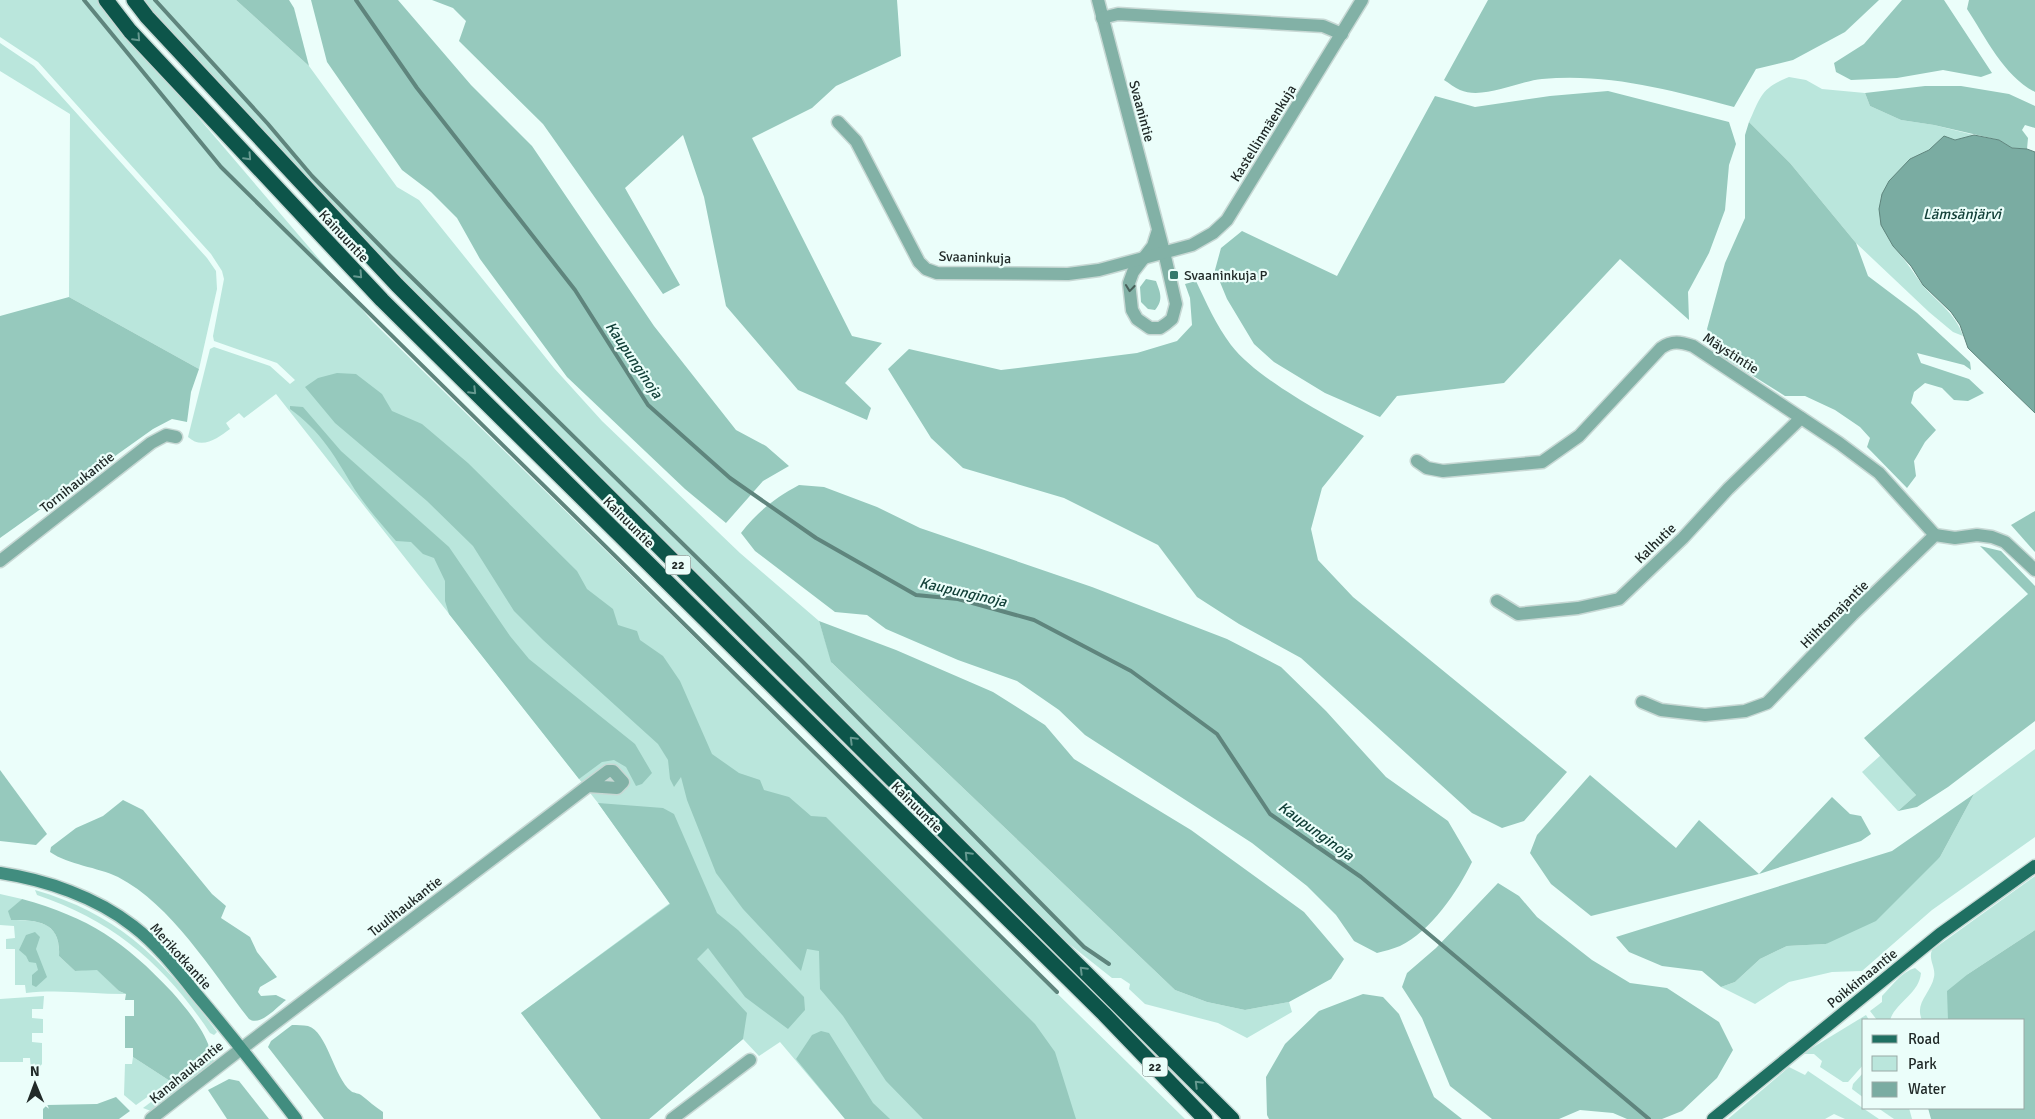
<svg xmlns="http://www.w3.org/2000/svg" width="2035" height="1119" font-family="Signika,sans-serif">
<style>
.green{fill:#bae6dc}
.forest{fill:#96c9bd}
.water{fill:#7aaca2;stroke:#5f857d}
.lines{fill:none;stroke-linecap:round;stroke-linejoin:round}
.stream{stroke:#5f857d;stroke-width:4}
.street-casing{stroke:#c7d8d4;stroke-width:15}
.secondary-casing{stroke:#c7d8d4;stroke-width:15}
.primary-casing{stroke:#c7d8d4;stroke-width:15}
.highway-casing{stroke:#c7d8d4;stroke-width:18}
.street{stroke:#82b1a6;stroke-width:12}
.secondary{stroke:#418d7f;stroke-width:12}
.primary{stroke:#1f7062;stroke-width:12}
.highway{stroke:#0d554a;stroke-width:15}
.oneway{stroke:#669990}
.oneway2{stroke:#48605a}
.poi-dot{fill:#35796c;stroke:#ebfefa;stroke-width:2}
.labels{text-anchor:middle;stroke-width:4.5;stroke-linejoin:round;paint-order:stroke}
.shield{fill:#ebfefa;stroke:#5e6a67;stroke-width:1}
.shield-label{font-size:12px;font-weight:bold;fill:#212a28}
.street-label{font-size:14px;fill:#212a28;stroke:#ebfefa}
.poi-label{font-size:14px;fill:#212a28;stroke:#ebfefa;text-anchor:start}
.water-label{font-size:15px;font-style:italic;fill:#124038;stroke:#ebfefa}
</style>
<rect width="100%" height="100%" fill="#ebfefa"/>
<!-- green -->
<g class="green">
<path d="M0 0H98L372 321 1185 1119H845L780 1042 759 1056 743 1039 649 1119H601L521 1013 670 903 598 803 276 394 244 418 239 413 226 423 230 429C218 438 202 450 188 437L210 349 214 347 270 366 290 384 295 380 277 363 214 341 213 336 224 279 222 271 211 254 38 62 0 37Z"/>
<path d="M144 0H236L309 66 397 187 419 200 554 368 602 421 740 553 819 621 832 663 1175 990 1207 1002 1245 1010 1289 1002 1292 1012 1247 1038 1218 1023 1145 1004 1129 989 1130 984 1121 978H1112L1068 943 375 257 183 48Z"/>
<path d="M0 43 34 66 207 258 216 271 217 289 199 369 69 297 70 114 0 71Z"/>
<path d="M1789 77 1806 80 1822 89 1865 93 1870 106 1901 120 1934 125 1974 135 1955 140 1944 137 1929 150 1910 159 1893 246C1904 258 1912 271 1922 284 1936 302 1955 312 1963 336L1953 332 1929 312 1856 243 1790 163 1749 122C1761 96 1761 88 1789 77Z"/>
<path d="M2035 749V837L1932 910 1862 971 1832 972 1789 982 1755 1004 1721 987 1735 982 1760 959 1787 946 1826 944 1940 857 1974 794Z"/>
<path d="M1881 755 1916 795 1898 811 1862 772Z"/>
<path d="M2035 876V930L1968 974 1949 1001 1948 1020H1922C1914 1003 1931 993 1934 977 1936 967 1928 960 1932 950Z"/>
<path d="M35 890C121 915 165 962 217 1032L214 1035 210 1033C165 965 114 921 37 895Z"/>
<path d="M0 894 22 899 9 911 11 920C39 920 61 922 59 956L75 971 97 969 119 991 126 994C92 994 58 989 26 993L25 985H15V949H6V939L15 938 14 926 0 925Z"/>
<path d="M1915 968 1921 973C1919 994 1896 1002 1890 1020H1877L1870 1011 1882 1002V996C1891 987 1902 971 1915 968Z"/>
<path d="M44 996 43 1009H32V1018L43 1019V1033H32V1042L42 1043V1064L38 1069 31 1071 30 1058H23V1062H0V999Z"/>
<path d="M1866 1015 1869 1020H1864V1064L1848 1082H1843L1820 1067 1822 1061 1814 1054H1802Z"/>
<path d="M133 1057 170 1081 136 1105 124 1095 125 1064H132Z"/>
<path d="M211 1057 215 1062 151 1111 143 1108Z"/>
<path d="M1789 1067 1805 1075 1808 1071 1879 1119H1845L1834 1114 1825 1119H1728Z"/>
<path d="M1864 1072V1098L1852 1089 1853 1084Z"/>
<path d="M1878 1108H1909L1912 1119H1894Z"/>
</g>
<!-- forest -->
<g class="forest">
<path d="M236 0H289L294 8 309 66Z"/>
<path d="M311 0H398L471 85 532 146 654 326 736 430 766 446 789 466 763 481 726 523 685 489 567 377 480 259 457 218 431 192 402 170 327 62Z"/>
<path d="M432 0H897L901 56 836 86 812 108 752 138 852 336 882 343 845 383 871 408 867 420 798 390 726 306 704 197 683 135 625 188 680 285 663 294 543 124 459 41 466 21 453 8Z"/>
<path d="M1488 0H1879L1845 32 1793 60 1756 69 1734 107C1670 90 1609 73 1542 79 1519 81 1483 100 1460 90 1455 88 1449 83 1444 80Z"/>
<path d="M1902 0H1944L1992 73 1981 77 1943 70 1897 78 1851 80 1836 72 1834 63 1864 44Z"/>
<path d="M1969 0H2035V92C2004 76 1986 38 1967 9Z"/>
<path d="M1925 86H1961L2009 94 2035 106V128L2025 125 2022 130 2028 138 2027 149 2012 148 1999 140 1934 125 1901 120 1870 106 1865 93Z"/>
<path d="M1608 91 1729 122 1736 144 1729 165 1725 210 1709 253 1688 292 1689 320 1620 259 1504 383 1397 396 1380 417 1325 393 1274 362 1254 344 1227 299 1215 270 1221 248 1242 231 1337 276 1435 96 1475 107 1550 96Z"/>
<path d="M1749 122 1790 163 1856 243 1868 276 1917 313 1970 362 1971 370 1964 365 1917 353 1921 363 1969 379 1984 393 1968 401 1954 400 1942 388 1925 383 1914 392 1911 403 1936 430 1925 442 1914 461 1916 476 1907 488 1867 447 1870 438 1860 427 1835 410 1805 396H1785L1718 354 1707 329 1725 263 1745 218V135Z"/>
<path d="M1146 279 1156 281C1160 292 1164 300 1155 310L1148 309 1141 302 1140 287Z"/>
<path d="M1196 281C1206 302 1216 325 1231 345 1257 379 1326 415 1364 436L1322 488 1311 529 1318 560 1353 597 1567 772 1524 821 1502 828 1472 813 1301 658 1239 624 1197 597 1158 545 1064 498 963 468 931 438 888 369 909 349 1001 370 1137 353 1177 341 1192 325 1190 298 1185 284Z"/>
<path d="M69 297 199 369 191 392 187 422 172 419 153 429 0 538V316Z"/>
<path d="M337 373 356 374 382 394 392 411 422 424 468 463 577 571 587 589 613 609 618 625 637 631 640 640 663 656 680 681 712 754 739 773 760 780 764 790 789 797 811 816 826 817 1035 1024 1055 1052 1076 1119H923L886 1081 843 1016 820 989 819 951 807 949 801 971 743 909 716 873 687 800 681 777 674 787 670 779 668 760 658 744 543 640 514 611 473 546 427 501 335 423 305 387 318 378Z"/>
<path d="M290 406 303 407 341 451 449 547 510 636 529 659 635 744 652 773 642 784 636 786 626 767 614 760 602 762 579 779 449 614 445 601V581L434 558 423 554 411 542 396 541C382 525 367 508 355 490 336 458 321 431 290 409Z"/>
<path d="M799 485 824 487 877 507 920 528 1092 587 1227 639 1281 667 1326 711 1386 777 1448 821 1472 862C1458 891 1430 932 1400 946 1393 949 1384 951 1377 953L1354 941 1336 915 1307 886 1252 843 1085 735 1059 710 1017 681 958 660 886 629 867 615 835 612 755 551 741 533C758 511 775 498 799 485Z"/>
<path d="M2035 511V552L2011 525Z"/>
<path d="M1980 546 2001 551 2035 586V721L1948 787 1917 807 1898 811 1916 795 1864 738 2028 594Z"/>
<path d="M819 621 896 650 993 692 1045 725 1074 759 1191 830 1304 912 1344 959 1331 979 1289 1002 1245 1010 1207 1002 1175 990 831 662Z"/>
<path d="M0 770 47 834 36 845 0 841Z"/>
<path d="M1590 775 1676 848 1699 820 1759 874 1832 797 1850 814 1861 816 1871 834 1861 841 1759 874 1591 916 1551 884 1530 853 1537 835Z"/>
<path d="M1974 794 1940 857 1876 921 1826 944 1787 946 1760 959 1735 982 1721 987 1702 971 1662 966 1629 952 1616 937 1892 851Z"/>
<path d="M123 800 143 810 212 894 226 906 221 918 250 937 257 952 277 977 260 987 258 992 261 996 276 995 286 1000C277 1007 260 1027 249 1019 212 972 172 905 118 877 97 867 69 865 50 852L51 847 76 828 103 816Z"/>
<path d="M598 803 663 808 674 814 717 913 738 930 804 997 805 1010 788 1029 745 997 708 948 697 959 747 1013 743 1039 649 1119H601L521 1013 670 904Z"/>
<path d="M1498 883 1519 896 1537 917 1592 960 1630 983 1667 988 1719 1022 1733 1050 1717 1078 1682 1111 1662 1119H1627L1613 1113 1580 1110 1559 1119H1492L1450 1086 1422 1018 1402 987 1407 973 1436 948Z"/>
<path d="M22 899C90 918 124 941 172 992 186 1008 203 1028 210 1049L170 1081 133 1057V1048H125V1016H134V1000H125L126 994 119 991 97 970 75 971 59 956C61 922 39 920 11 920L8 911Z"/>
<path d="M2035 930V1119H1931L1928 1108H2024V1020H1948L1947 991 1968 974Z"/>
<path d="M35 932 40 937 36 949 47 977 36 987 32 985V975L38 970 36 963 29 962 26 956 19 950 26 935Z"/>
<path d="M1363 994 1383 997 1399 1014 1434 1097 1462 1119H1269L1267 1115 1266 1077 1285 1044 1319 1011Z"/>
<path d="M292 1025C297 1025 303 1025 308 1026 327 1031 334 1078 351 1091 353 1093 358 1093 361 1095 369 1101 375 1107 383 1112V1119H324L268 1047 271 1041Z"/>
<path d="M821 1031 829 1033 873 1103 890 1119H845L796 1059 812 1035Z"/>
<path d="M229 1079 239 1081 269 1119H227L208 1090Z"/>
<path d="M116 1097 130 1111 119 1119H43V1109L47 1105 97 1104Z"/>
</g>
<!-- water -->
<path class="water" d="M1974 135 1999 140 2012 148 2027 149 2035 152V413L1968 348 1960 325 1951 312 1923 285 1911 266 1893 246 1881 225 1879 209 1882 194 1889 181 1910 159 1929 150 1944 136 1955 140Z"/>
<g class="lines">
<!-- stream -->
<g class="stream">
<path d="M84 0 221 167 1057 992"/>
<path d="M155 0 268 124 312 176 390 256 801 660 1084 947 1109 964"/>
<path d="M356 0 417 88 575 290 648 405 730 478 816 538 916 595 958 599 1034 620 1131 671 1217 734 1270 814 1361 877 1649 1119"/>
</g>
<defs>
<g id="street">
<path d="M1098 0 1164 252 1176 304 1172 319 1166 324 1160 328H1150L1137 319 1132 310 1129 283 1133 272 1153 246 1158 230"/>
<path d="M1102 18 1118 14 1323 26 1342 34"/>
<path d="M838 122 856 141 919 262 926 269 937 273 1068 274 1099 270 1192 245 1213 233 1227 220 1362 0"/>
<path d="M1417 461 1427 468 1443 471 1542 462 1579 436 1661 348C1672 340 1681 342 1693 346L1839 443 1879 473 1935 535"/>
<path d="M0 561 151 443 166 435 176 437"/>
<path d="M1497 601 1518 614 1578 608 1619 599 1683 538 1728 489 1801 418"/>
<path d="M1642 702 1661 710 1705 715 1745 711 1767 703 1852 615 1935 535 1955 538 1977 535 1992 537 2005 542 2035 570"/>
<path d="M151 1119C295 1005 443 898 588 786L617 788 623 782 613 771H608L588 786"/>
<path d="M672 1119 750 1060"/>
</g>
<path id="secondary" d="M0 873C46 880 96 897 133 926 158 945 177 970 197 995 231 1035 264 1077 296 1119"/>
<path id="primary" d="M1713 1119 1940 934 2035 866"/>
<g id="highway">
<path d="M106 0 130 31 382 300 1104 1014 1205 1119"/>
<path d="M134 0 147 17 397 285 1232 1119"/>
</g>
</defs>
<!-- street casing -->
<use href="#street" class="street-casing"/>
<!-- secondary casing -->
<use href="#secondary" class="secondary-casing"/>
<!-- primary casing -->
<use href="#primary" class="primary-casing"/>
<!-- highway casing -->
<use href="#highway" class="highway-casing"/>
<!-- street -->
<use href="#street" class="street"/>
<!-- secondary -->
<use href="#secondary" class="secondary"/>
<!-- primary -->
<use href="#primary" class="primary"/>
<!-- highway -->
<use href="#highway" class="highway"/>
</g>
<!-- one-way arrows -->
<defs><path id="oneway-chevron" d="M-2-3.5L2.5 0L-2 3.5" fill="none" stroke-width="1.6" stroke-linecap="round" stroke-linejoin="round" transform="scale(1.25)"/></defs>
<g class="oneway">
<use href="#oneway-chevron" transform="translate(137 38) rotate(47)"/>
<use href="#oneway-chevron" transform="translate(248 157) rotate(47)"/>
<use href="#oneway-chevron" transform="translate(359 275) rotate(47)"/>
<use href="#oneway-chevron" transform="translate(473 391) rotate(45)"/>
<use href="#oneway-chevron" transform="translate(853 740) rotate(-135)"/>
<use href="#oneway-chevron" transform="translate(968 855) rotate(-135)"/>
<use href="#oneway-chevron" transform="translate(1083 970) rotate(-135)"/>
<use href="#oneway-chevron" transform="translate(1198 1084) rotate(-135)"/>
</g>
<use class="oneway2" href="#oneway-chevron" transform="translate(1130 288) rotate(96)"/>
<!-- markers -->
<rect class="poi-dot" x="1169" y="270" width="10" height="10" rx="2.5"/>
<g class="labels">
<!-- shield labels -->
<g class="shield">
<rect x="665.5" y="555.5" width="25" height="19" rx="4"/>
<rect x="1142.5" y="1057.5" width="25" height="19" rx="4"/>
</g>
<g class="shield-label">
<text x="678" y="569">22</text>
<text x="1155" y="1071">22</text>
</g>
<!-- street labels -->
<g class="street-label">
<text transform="translate(1142 111) rotate(75)" y="5">Svaanintie</text>
<text transform="translate(1263 133) rotate(-58)" y="5">Kastellinmäenkuja</text>
<text transform="translate(344 236) rotate(47)" y="5">Kainuuntie</text>
<text transform="translate(975 257) rotate(2)" y="5">Svaaninkuja</text>
<text transform="translate(1731 353) rotate(33)" y="5">Mäystintie</text>
<text transform="translate(77 482) rotate(-38)" y="5">Tornihaukantie</text>
<text transform="translate(629 522) rotate(45)" y="5">Kainuuntie</text>
<text transform="translate(1655 543) rotate(-44)" y="5">Kalhutie</text>
<text transform="translate(1834 614) rotate(-45)" y="5">Hiihtomajantie</text>
<text transform="translate(917 807) rotate(45)" y="5">Kainuuntie</text>
<text transform="translate(405 906) rotate(-38)" y="5">Tuulihaukantie</text>
<text transform="translate(181 956) rotate(48)" y="5">Merikotkantie</text>
<text transform="translate(1862 978) rotate(-39)" y="5">Poikkimaantie</text>
<text transform="translate(186 1072) rotate(-39)" y="5">Kanahaukantie</text>
</g>
<!-- poi labels -->
<g class="poi-label">
<text x="1184" y="280">Svaaninkuja P</text>
</g>
<!-- water labels -->
<g class="water-label">
<text x="1962" y="219">Lämsänjärvi</text>
<text transform="translate(634 360) rotate(56)" y="5">Kaupunginoja</text>
<text transform="translate(963 592) rotate(13)" y="5">Kaupunginoja</text>
<text transform="translate(1316 831) rotate(36)" y="5">Kaupunginoja</text>
</g>
</g>
<!-- legend -->
<rect x="1862" y="1019" width="162" height="90" fill="#ebfefa" stroke="#9aa9a6"/>
<rect x="1872" y="1035" width="25" height="8" fill="#1f7062" stroke="#9aa9a6"/>
<text x="1908" y="1044" font-size="15" fill="#212a28">Road</text>
<rect x="1872" y="1056" width="25" height="15" fill="#bae6dc" stroke="#9aa9a6"/>
<text x="1908" y="1069" font-size="15" fill="#212a28">Park</text>
<rect x="1872" y="1082" width="25" height="15" fill="#7aaca2" stroke="#9aa9a6"/>
<text x="1908" y="1094" font-size="15" fill="#212a28">Water</text>
<!-- north arrow -->
<g transform="translate(35 1084) rotate(359)" stroke="#ebfefa" stroke-width="4" paint-order="stroke">
<path d="M0-4L9 19L0 12L-9 19Z" fill="#212a28"/>
<text y="-8" font-size="14" font-weight="bold" text-anchor="middle" fill="#212a28">N</text>
</g>
</svg>
